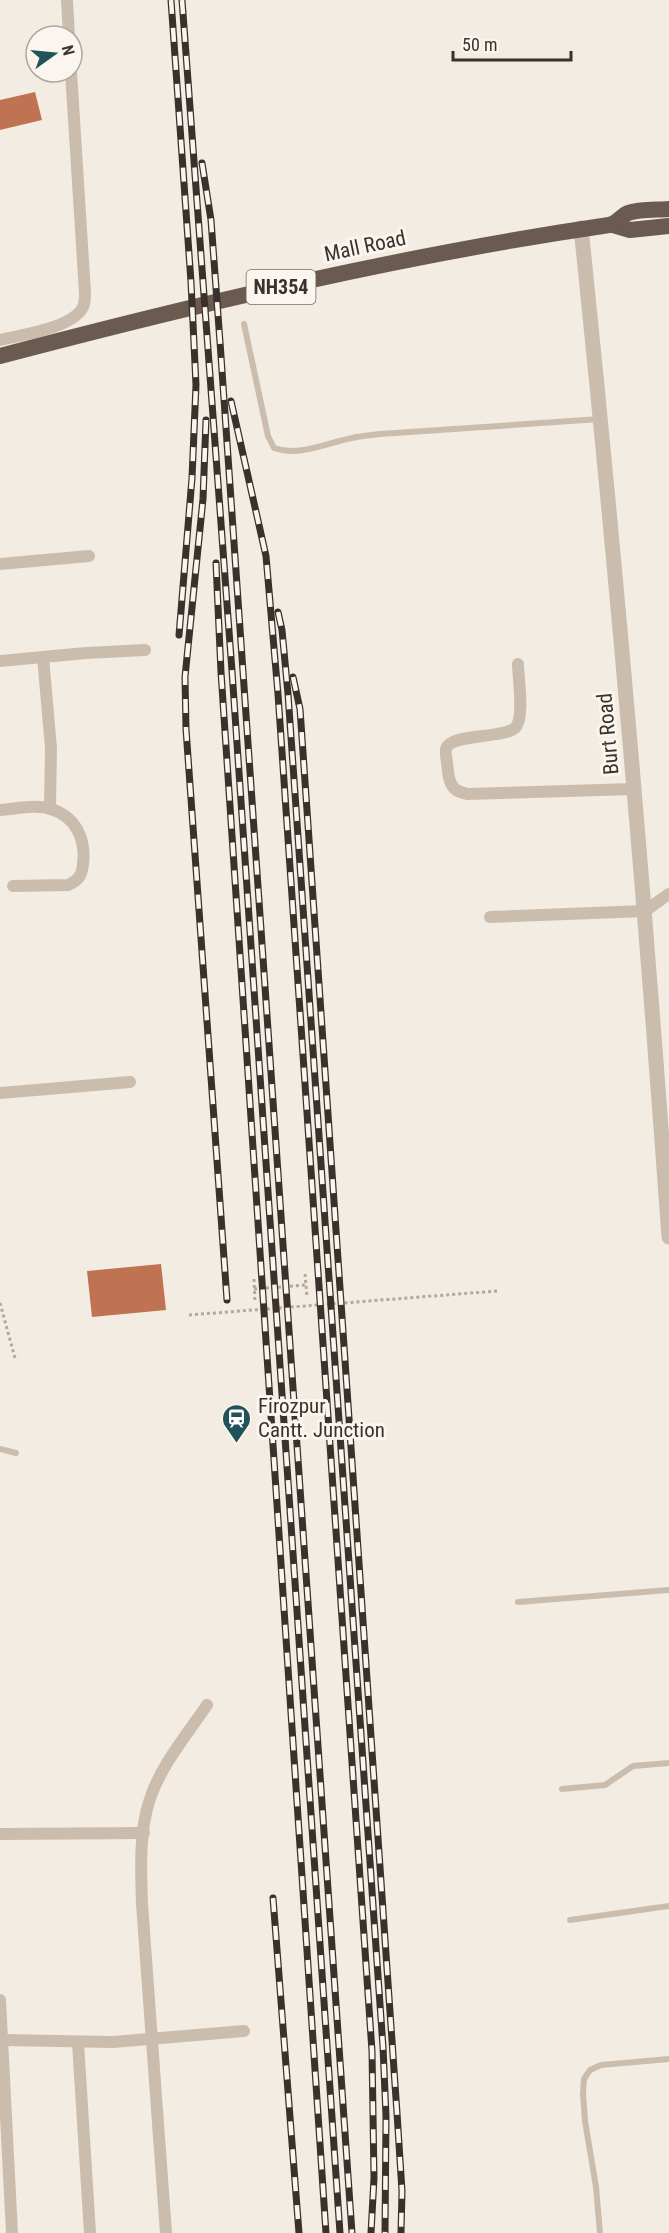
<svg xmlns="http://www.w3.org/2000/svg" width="669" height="2233" font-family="'Roboto Condensed',sans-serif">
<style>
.building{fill:#c07352}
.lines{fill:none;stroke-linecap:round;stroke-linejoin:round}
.path{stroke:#b7a798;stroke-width:3;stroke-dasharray:3 3;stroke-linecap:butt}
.service{stroke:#cbbdae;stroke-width:6}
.minor{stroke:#cbbdae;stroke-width:12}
.tertiary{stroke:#cbbdae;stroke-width:15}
.trunk{stroke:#6a5a50;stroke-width:16}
.rail-casing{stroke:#3a312c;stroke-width:7}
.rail{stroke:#faf5ee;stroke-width:4.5;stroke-dasharray:14;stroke-linecap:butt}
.labels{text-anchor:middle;stroke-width:6;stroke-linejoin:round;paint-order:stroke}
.shield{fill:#faf5ee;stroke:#746c66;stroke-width:1.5}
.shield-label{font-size:20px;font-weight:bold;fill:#3a312c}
.street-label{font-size:21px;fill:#3a312c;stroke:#faf5ee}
.poi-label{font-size:21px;fill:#3a312c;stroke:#faf5ee;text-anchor:start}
</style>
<rect width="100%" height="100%" fill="#f3ece2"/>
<!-- building -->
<g class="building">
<path d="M35 92 42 120 0 130V100Z"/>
<path d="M161 1264 166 1310 92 1317 87 1271Z"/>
</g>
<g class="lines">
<!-- path -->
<g class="path">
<path d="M305 1274 307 1297"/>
<path d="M254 1279 255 1302"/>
<path d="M254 1289 306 1285"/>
<path d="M0 1303 15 1358"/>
<path d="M189 1315 497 1291"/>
</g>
<!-- service -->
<g class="service">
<path d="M244 324 268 436 274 448C300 457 326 443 352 438 361 436 371 435 380 434L600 419"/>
<path d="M0 1449 16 1453"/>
<path d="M518 1602 669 1590"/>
<path d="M562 1789 605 1785 633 1766 669 1763"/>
<path d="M570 1920 669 1906"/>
<path d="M600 2233 596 2187 585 2121 583 2094 584 2079 590 2070 601 2065 669 2059"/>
</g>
<!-- minor -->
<g class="minor">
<path d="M67 0 69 36"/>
<path d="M0 340C21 335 73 328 83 307 85 303 85 297 85 293L71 72"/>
<path d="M0 564 89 556"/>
<path d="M43 657 51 748 50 809"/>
<path d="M0 661 86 653 145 650"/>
<path d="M518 664C518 678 525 719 515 728 502 739 450 733 446 749 445 753 447 759 447 763 448 769 448 776 450 781 453 790 459 792 467 794L634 789"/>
<path d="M0 810C16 809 36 804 51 809 76 817 86 839 83 864 82 875 79 880 68 885L13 886"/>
<path d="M490 917 645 911 669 894"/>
<path d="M0 1093 130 1082"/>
<path d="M0 1834 144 1833"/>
<path d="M0 2000 12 2233"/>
<path d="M2 2040 113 2042 244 2031"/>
<path d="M78 2043 90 2233"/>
<path d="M166 2233 142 1904C141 1871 139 1833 149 1802 160 1766 186 1736 207 1705"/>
</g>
<!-- tertiary -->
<path class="tertiary" d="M581 228C616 564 645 900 669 1237"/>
<!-- trunk -->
<g class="trunk">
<path d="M613 225 630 230 669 226"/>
<path d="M0 356C201 303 404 255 609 225 617 224 621 216 628 213 639 209 657 210 669 209"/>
</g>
<defs>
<g id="rail">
<path d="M171 0 191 282 196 385 192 478 179 635"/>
<path d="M182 0 232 671 340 2233"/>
<path d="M202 163 211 220 220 342 352 2233"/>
<path d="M231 401 266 556 278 694 372 2051 374 2178 371 2233"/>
<path d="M206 420 203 499 185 677 186 729 227 1300"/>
<path d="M216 563 221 672 326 2233"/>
<path d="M278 612 282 630 288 694 383 2047 386 2116 385 2233"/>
<path d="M293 677 300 709 397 2113 402 2191 401 2233"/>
<path d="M273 1898 299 2233"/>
</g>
</defs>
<!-- rail casing -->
<use href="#rail" class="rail-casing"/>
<!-- rail -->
<use href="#rail" class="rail"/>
</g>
<!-- icons -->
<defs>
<symbol id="station-pin" viewBox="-11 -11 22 30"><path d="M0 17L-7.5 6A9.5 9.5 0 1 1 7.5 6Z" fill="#23535a" stroke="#faf5ee"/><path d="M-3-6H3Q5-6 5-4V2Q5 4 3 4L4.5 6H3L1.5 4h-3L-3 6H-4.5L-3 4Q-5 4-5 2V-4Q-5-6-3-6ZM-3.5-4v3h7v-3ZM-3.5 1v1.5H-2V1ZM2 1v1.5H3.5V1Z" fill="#fff"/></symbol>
</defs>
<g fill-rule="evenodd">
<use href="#station-pin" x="220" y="1402" width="33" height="45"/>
</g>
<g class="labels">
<!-- shield labels -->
<rect class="shield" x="246.5" y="270" width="69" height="34" rx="4.5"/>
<g class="shield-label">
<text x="281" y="294">NH354</text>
</g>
<!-- street labels -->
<g class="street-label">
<text transform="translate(365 246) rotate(-12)" y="7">Mall Road</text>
<text transform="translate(608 734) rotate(-95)" y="7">Burt Road</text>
</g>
<!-- poi labels -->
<g class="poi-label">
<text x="258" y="1413">Firozpur<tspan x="258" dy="24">Cantt. Junction</tspan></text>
</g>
</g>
<!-- north arrow -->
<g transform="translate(54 54) rotate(75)"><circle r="28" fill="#faf5ee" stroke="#ada7a0" stroke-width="1.5"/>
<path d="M0-4.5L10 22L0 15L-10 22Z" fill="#23535a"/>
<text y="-9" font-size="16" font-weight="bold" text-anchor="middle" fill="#3a312c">N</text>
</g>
<!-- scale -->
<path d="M453 51v9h118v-9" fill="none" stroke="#3a312c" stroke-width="3"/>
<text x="462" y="51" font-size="18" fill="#3a312c" stroke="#faf5ee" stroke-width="4.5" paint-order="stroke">50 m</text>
</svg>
